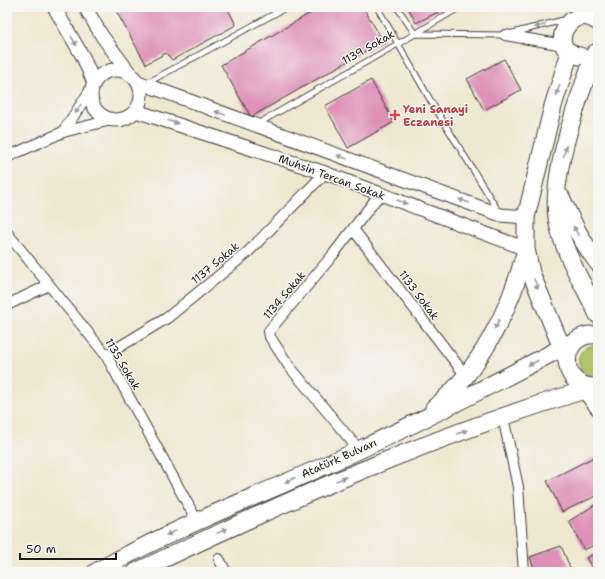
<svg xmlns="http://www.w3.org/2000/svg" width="605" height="579" font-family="'Shantell Sans',sans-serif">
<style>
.green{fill:#b0c76c;stroke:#667244}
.building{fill:#de90b8}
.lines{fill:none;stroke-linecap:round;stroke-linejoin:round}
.service-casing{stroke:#3c3b37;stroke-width:7}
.minor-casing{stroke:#3c3b37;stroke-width:12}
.tertiary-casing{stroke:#3c3b37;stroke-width:15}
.secondary-casing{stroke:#3c3b37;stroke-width:17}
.trunk-casing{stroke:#3c3b37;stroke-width:19}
.service{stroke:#fff;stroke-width:5}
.minor{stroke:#fff;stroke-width:10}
.tertiary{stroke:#fff;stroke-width:13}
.secondary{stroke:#fff;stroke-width:15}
.trunk{stroke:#fff;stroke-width:17}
.oneway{fill:#999}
.health-dot{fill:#e0444e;stroke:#f6f6f2;stroke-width:1.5}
.labels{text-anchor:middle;stroke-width:3;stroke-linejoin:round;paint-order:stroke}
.street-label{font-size:11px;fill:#1c1c1c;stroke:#f6f6f2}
.health-label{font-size:11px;font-weight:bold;fill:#be3a42;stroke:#f6f6f2;text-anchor:start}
</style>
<rect width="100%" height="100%" fill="#f6f6f2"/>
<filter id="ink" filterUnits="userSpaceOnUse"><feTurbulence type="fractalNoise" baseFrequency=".025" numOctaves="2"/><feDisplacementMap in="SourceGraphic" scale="8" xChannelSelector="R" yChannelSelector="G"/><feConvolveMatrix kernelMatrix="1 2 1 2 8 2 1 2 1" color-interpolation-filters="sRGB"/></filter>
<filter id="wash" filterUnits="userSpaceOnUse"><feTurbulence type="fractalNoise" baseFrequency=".012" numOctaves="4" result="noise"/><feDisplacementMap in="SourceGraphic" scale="16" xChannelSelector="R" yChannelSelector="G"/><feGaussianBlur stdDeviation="0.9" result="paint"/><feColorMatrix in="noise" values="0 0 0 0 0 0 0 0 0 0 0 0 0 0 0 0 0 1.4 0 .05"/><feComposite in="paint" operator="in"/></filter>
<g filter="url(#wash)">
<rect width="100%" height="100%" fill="#efe8d1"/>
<!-- green -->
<path class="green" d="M593 345 598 346V375C576 379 571 349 593 345Z"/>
<g id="blocks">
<!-- building -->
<g class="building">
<path d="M118 7H231L228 9 236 25 172 60 166 53 146 64 115 9Z"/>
<path d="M321 7H363L383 41 251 117 221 65Z"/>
<path d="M408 7H448L416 23Z"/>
<path d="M504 59 521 90 484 110 467 79Z"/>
<path d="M371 80 394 122 348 148 325 106Z"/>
<path d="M596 456 598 459V495L562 512 547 481Z"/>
<path d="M598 503V543L584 550 569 521Z"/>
<path d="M561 546 572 572H535L530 557Z"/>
<path d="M598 552V572H595L586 558Z"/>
</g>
</g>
</g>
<g filter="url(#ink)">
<use href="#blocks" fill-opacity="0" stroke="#3c3b37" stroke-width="1"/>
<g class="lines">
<defs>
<g id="service">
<path d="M377 7 432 103 499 212"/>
<path d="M397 7 415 34 460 7"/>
<path d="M147 83 287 7"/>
<path d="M259 123 415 34 505 35 567 19"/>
</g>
<g id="minor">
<path d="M505 35 564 45"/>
<path d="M63 132 93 86"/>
<path d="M7 157 63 132 111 120"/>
<path d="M353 229 466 376"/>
<path d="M7 233 106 355 197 521"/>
<path d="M7 305 49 285"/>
<path d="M106 355 167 318 248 252 325 173"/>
<path d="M503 417 518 487 524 572"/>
<path d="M359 450 289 366 270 337 269 331 332 256 380 194"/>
<path d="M219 559 226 572"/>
</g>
<g id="tertiary">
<path d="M54 7 83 57 94 83"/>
<path d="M85 7 102 36 131 75"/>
<circle cx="116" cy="95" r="25"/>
<path d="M138 82 501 215 526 217"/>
<path d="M136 111 325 173 526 249"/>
</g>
<path id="secondary" d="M578 382 598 408"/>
<g id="trunk">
<path d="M595 53C579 97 551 171 557 218 562 251 584 285 598 315"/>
<path d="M580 56C544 51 570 0 598 22"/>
<path d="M561 197C571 221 582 242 598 263"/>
<path d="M567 360 531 273 526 249V217L553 106 570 52"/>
<path d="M596 387C556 388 559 330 598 335"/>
<path d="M434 408C479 372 511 308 525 253"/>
<path d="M96 572C180 524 272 491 359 450 434 415 507 377 580 338"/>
<path d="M136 572C285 501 436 434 595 387"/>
</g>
</defs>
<!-- service casing -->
<use href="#service" class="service-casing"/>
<!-- minor casing -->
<use href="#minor" class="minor-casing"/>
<!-- tertiary casing -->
<use href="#tertiary" class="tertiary-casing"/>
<!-- secondary casing -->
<use href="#secondary" class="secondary-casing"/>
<!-- trunk casing -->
<use href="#trunk" class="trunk-casing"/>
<!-- service -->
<use href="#service" class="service"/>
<!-- minor -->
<use href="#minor" class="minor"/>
<!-- tertiary -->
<use href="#tertiary" class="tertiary"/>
<!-- secondary -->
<use href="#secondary" class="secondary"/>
<!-- trunk -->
<use href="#trunk" class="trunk"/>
</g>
<!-- one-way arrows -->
<defs><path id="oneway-solid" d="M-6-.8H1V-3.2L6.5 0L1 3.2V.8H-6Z"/></defs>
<g class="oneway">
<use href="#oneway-solid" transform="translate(540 26) rotate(165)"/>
<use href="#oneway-solid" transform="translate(74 41) rotate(60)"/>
<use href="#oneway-solid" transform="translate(558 90) rotate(108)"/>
<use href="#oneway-solid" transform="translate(78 109) rotate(122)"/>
<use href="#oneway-solid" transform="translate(220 113) rotate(-159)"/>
<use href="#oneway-solid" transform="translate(173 122) rotate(17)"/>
<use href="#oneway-solid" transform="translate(565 151) rotate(-76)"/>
<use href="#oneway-solid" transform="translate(342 157) rotate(-160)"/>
<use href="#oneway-solid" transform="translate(464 201) rotate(-160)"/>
<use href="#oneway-solid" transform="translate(402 202) rotate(21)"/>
<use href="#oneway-solid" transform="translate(576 231) rotate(-119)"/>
<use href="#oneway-solid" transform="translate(536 284) rotate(68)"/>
<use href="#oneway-solid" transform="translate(497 324) rotate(117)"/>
<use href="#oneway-solid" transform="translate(533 363) rotate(152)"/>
<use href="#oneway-solid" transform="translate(462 432) rotate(-20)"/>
<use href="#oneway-solid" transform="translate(341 479) rotate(-22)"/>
<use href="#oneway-solid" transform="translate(290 480) rotate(156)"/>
<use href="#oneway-solid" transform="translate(222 531) rotate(-26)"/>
<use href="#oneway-solid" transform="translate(171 533) rotate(154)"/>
</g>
</g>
<!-- markers -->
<path class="health-dot" d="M393 109h4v4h4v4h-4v4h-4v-4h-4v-4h4z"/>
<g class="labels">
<!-- street labels -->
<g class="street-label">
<text transform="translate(368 47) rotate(-30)" y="4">1139 Sokak</text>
<text transform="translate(332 177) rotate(20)" y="4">Muhsin Tercan Sokak</text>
<text transform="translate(215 263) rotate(-40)" y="4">1137 Sokak</text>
<text transform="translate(284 295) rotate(-50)" y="4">1134 Sokak</text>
<text transform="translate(419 295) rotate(53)" y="4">1133 Sokak</text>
<text transform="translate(123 364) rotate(59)" y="4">1135 Sokak</text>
<text transform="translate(339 458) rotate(-24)" y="4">Atatürk Bulvarı</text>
</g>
<!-- health labels -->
<g class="health-label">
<text x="403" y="113">Yeni Sanayi<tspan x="403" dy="13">Eczanesi</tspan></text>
</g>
</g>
<!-- margin -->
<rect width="605" height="579" fill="none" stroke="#f6f6f2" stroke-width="24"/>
<!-- scale -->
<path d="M20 553v6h96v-6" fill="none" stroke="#1c1c1c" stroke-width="2"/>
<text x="26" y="553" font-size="12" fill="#1c1c1c" stroke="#f6f6f2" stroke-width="3" paint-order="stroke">50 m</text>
</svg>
